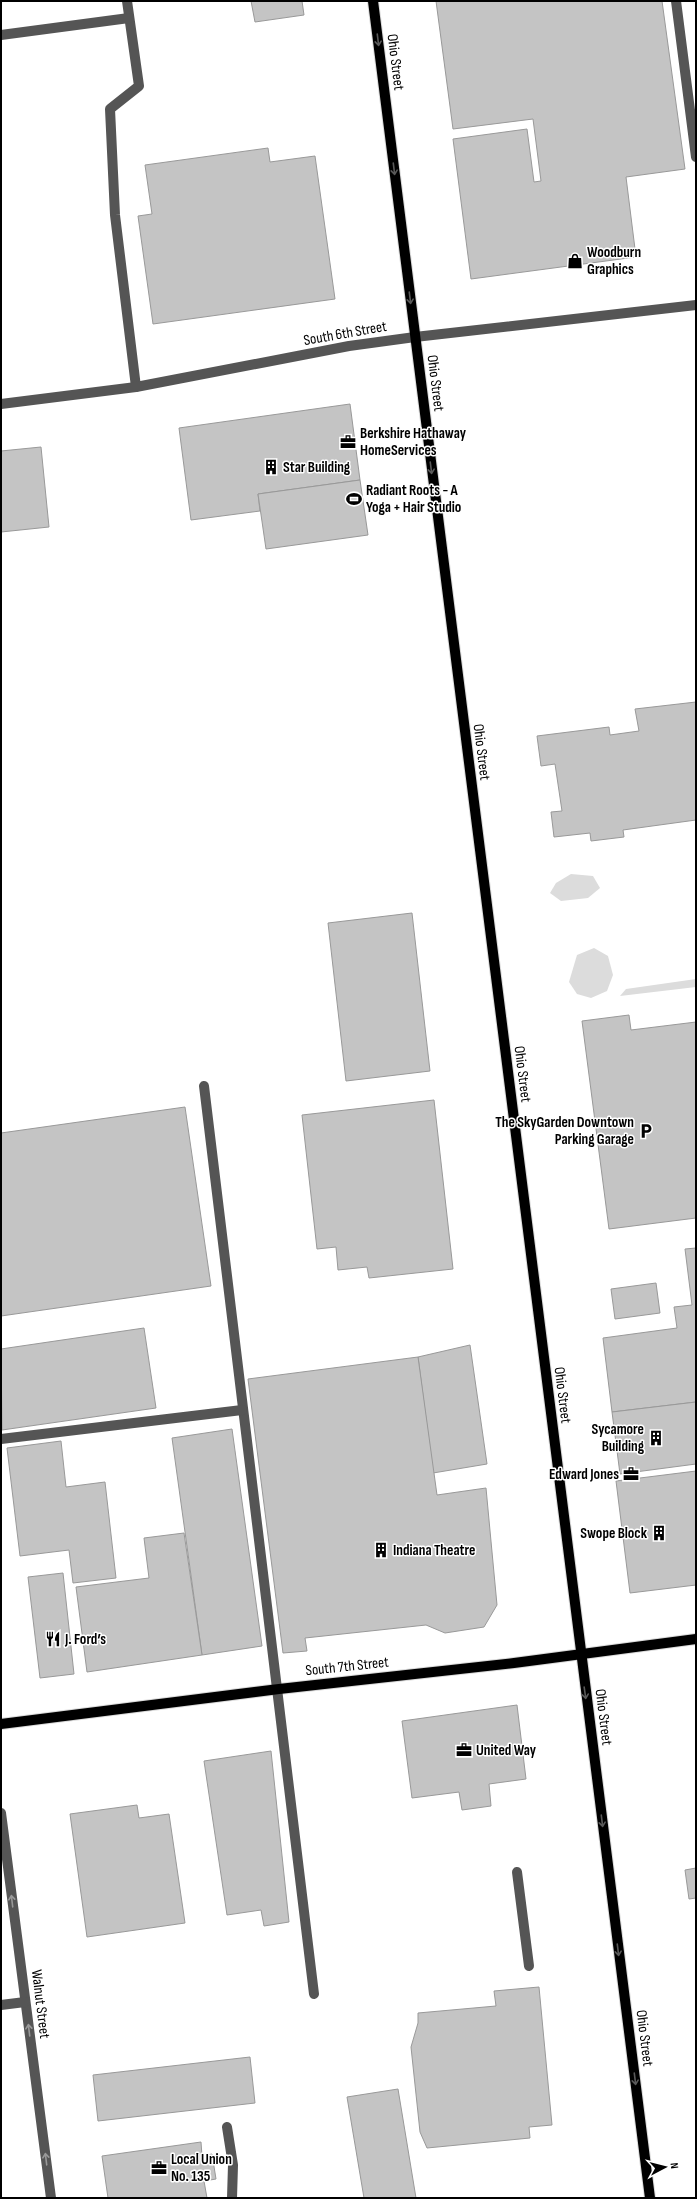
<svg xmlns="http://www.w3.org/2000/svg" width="697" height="2199" font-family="'Sofia Sans Condensed',sans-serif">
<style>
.green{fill:#dcdcdc}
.building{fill:#c4c4c4;stroke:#999}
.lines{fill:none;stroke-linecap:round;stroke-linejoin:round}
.major-casing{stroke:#dbdbdb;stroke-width:12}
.minor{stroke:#555;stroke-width:10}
.major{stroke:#000;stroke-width:10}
.oneway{stroke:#595959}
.oneway2{stroke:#999}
.labels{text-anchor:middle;stroke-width:3;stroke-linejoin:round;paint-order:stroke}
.street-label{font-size:15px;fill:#000;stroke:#fff}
.poi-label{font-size:15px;font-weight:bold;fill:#000;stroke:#fff;text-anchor:start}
</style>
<rect width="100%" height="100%" fill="#fff"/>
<!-- green -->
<g class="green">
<path d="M571 874 593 876 600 888 588 898 561 901 550 893 556 883Z"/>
<path d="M594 948 608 956 613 975 607 991 591 998 577 994 569 982 577 955Z"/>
<path d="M696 979V987L620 996 626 989Z"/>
</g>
<!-- building -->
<g class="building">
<path d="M251 1H302L304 15 255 22Z"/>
<path d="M436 1H662L685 169 626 177 636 257 471 279 453 139 527 129 534 182 541 181 533 119 453 129Z"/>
<path d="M268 148 270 162 315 156 335 299 153 324 138 216 152 214 145 165Z"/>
<path d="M350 404 360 480 258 494 260 511 191 520 179 428Z"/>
<path d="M41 447 49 527 1 532V451Z"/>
<path d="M360 480 368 535 266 549 258 494Z"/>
<path d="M696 702V820L623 830 624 837 591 841 590 833 554 837 551 812 562 811 555 764 541 766 537 736 609 727 610 735 639 731 635 709Z"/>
<path d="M412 913 430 1071 346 1081 328 923Z"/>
<path d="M629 1015 631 1030 696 1022V1218L609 1229 582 1021Z"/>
<path d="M434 1100 453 1269 369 1278 367 1267 338 1270 336 1247 317 1249 302 1115Z"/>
<path d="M185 1107 211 1286 1 1316V1133Z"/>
<path d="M696 1248V1402L612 1412 603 1338 677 1328 674 1307 692 1305 685 1249Z"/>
<path d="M656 1283 660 1313 615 1319 611 1289Z"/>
<path d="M144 1328 156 1408 2 1430 1 1349Z"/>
<path d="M470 1345 487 1464 433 1473 418 1357Z"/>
<path d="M418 1357 437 1495 486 1488 497 1605 484 1627 445 1633 426 1625 305 1638 307 1651 283 1653 248 1379Z"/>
<path d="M696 1402V1464L620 1474 612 1412Z"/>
<path d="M232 1429 262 1646 202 1655 172 1438Z"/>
<path d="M61 1441 66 1487 105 1482 116 1578 73 1583 69 1550 20 1556 7 1448Z"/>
<path d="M696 1471V1585L630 1593 616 1481Z"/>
<path d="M184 1533 202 1655 87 1672 76 1587 149 1578 144 1538Z"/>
<path d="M63 1573 74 1674 40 1678 28 1577Z"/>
<path d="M517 1705 526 1779 489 1784 491 1806 462 1810 459 1792 412 1798 402 1721Z"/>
<path d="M271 1751 289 1922 264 1926 261 1910 227 1915 204 1761Z"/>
<path d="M137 1805 139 1818 169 1814 185 1923 87 1937 70 1814Z"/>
<path d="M696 1868V1898L689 1899 685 1870Z"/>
<path d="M539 1987 552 2125 529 2127 530 2138 427 2148 420 2132 411 2047 418 2023V2013L496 2006 494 1991Z"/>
<path d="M250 2057 255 2103 98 2121 93 2075Z"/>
<path d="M398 2089 416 2198H364L347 2097Z"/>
<path d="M201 2142 202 2156 212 2154 216 2179 204 2181 207 2198H108L102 2156Z"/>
</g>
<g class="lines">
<defs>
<g id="major">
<path d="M373 1 650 2198"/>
<path d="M1 1724 279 1689 514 1663 696 1639"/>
</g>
</defs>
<!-- major casing -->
<use href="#major" class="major-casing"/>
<!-- minor -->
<g class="minor">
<path d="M127 1 139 86 110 109 115 215 136 387"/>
<path d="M676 1 696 157"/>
<path d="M1 35 129 18"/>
<path d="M1 404 136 387 349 346 415 337 696 305"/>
<path d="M204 1086 314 1994"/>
<path d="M1 1439 242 1410"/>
<path d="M1 1813 51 2198"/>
<path d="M517 1872 529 1966"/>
<path d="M1 2005 25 2002"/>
<path d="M227 2127 233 2165 232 2198"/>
</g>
<!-- major -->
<use href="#major" class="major"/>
</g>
<!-- one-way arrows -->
<defs><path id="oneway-shaft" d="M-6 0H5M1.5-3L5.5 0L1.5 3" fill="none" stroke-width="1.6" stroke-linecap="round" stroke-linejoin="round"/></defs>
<g class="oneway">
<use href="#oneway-shaft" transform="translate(378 40) rotate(83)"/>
<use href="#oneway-shaft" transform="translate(394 169) rotate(83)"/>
<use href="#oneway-shaft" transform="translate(410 298) rotate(83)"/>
<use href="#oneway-shaft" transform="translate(431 468) rotate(83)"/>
<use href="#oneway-shaft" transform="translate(585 1693) rotate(82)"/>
<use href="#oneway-shaft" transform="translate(602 1821) rotate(83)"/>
<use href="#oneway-shaft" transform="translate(618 1950) rotate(83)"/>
<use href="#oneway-shaft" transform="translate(635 2079) rotate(83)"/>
</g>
<g class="oneway2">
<use href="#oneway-shaft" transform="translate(12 1901) rotate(-97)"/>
<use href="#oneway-shaft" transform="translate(29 2030) rotate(-97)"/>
<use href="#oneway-shaft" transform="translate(46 2159) rotate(-97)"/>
</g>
<!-- icons -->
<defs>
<symbol id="shop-bare" viewBox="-9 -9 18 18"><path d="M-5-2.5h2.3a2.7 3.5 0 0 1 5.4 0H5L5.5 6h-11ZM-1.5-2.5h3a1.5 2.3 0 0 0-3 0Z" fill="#000" stroke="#fff" stroke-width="2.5" paint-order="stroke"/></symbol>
<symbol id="office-bare" viewBox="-9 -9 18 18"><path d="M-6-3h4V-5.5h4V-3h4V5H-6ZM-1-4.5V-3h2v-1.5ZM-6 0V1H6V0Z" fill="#000" stroke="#fff" stroke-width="2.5" paint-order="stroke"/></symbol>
<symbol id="building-bare" viewBox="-9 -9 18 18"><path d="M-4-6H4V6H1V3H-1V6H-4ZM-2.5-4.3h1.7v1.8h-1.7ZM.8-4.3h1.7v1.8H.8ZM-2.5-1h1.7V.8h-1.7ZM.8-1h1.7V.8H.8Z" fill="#000" stroke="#fff" stroke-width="2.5" paint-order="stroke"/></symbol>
<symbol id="stadium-bare" viewBox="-9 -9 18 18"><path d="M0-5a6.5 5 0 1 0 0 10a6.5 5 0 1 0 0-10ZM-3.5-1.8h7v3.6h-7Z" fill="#000" stroke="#fff" stroke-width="2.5" paint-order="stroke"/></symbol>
<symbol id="parking-bare" viewBox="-9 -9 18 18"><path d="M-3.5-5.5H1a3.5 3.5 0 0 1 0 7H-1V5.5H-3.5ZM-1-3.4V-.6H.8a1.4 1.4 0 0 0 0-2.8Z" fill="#000" stroke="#fff" stroke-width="2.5" paint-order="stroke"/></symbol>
<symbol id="restaurant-bare" viewBox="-9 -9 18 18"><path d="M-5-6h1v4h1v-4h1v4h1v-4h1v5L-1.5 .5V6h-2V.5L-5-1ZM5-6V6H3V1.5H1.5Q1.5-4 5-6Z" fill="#000" stroke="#fff" stroke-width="2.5" paint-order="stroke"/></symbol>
</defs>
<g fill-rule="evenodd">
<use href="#shop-bare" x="564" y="250" width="22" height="22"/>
<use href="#office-bare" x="337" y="431" width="22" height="22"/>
<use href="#building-bare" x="260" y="456" width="22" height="22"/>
<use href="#stadium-bare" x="343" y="488" width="22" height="22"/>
<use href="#parking-bare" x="635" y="1120" width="22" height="22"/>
<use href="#building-bare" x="645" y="1427" width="22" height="22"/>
<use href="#office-bare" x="620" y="1463" width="22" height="22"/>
<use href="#building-bare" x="648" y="1522" width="22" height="22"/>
<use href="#building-bare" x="370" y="1539" width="22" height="22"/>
<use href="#restaurant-bare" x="42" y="1628" width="22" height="22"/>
<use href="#office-bare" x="453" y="1739" width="22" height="22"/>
<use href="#office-bare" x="148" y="2157" width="22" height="22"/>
</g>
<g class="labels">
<!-- street labels -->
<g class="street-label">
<text transform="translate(396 62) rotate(83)" y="5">Ohio Street</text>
<text transform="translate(345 333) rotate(-10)" y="5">South 6th Street</text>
<text transform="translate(436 383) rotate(83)" y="5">Ohio Street</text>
<text transform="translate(482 752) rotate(83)" y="5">Ohio Street</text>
<text transform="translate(523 1074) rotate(83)" y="5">Ohio Street</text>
<text transform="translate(563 1395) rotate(83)" y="5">Ohio Street</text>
<text transform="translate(347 1666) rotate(-6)" y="5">South 7th Street</text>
<text transform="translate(604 1717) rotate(83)" y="5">Ohio Street</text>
<text transform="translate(41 2004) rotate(83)" y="5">Walnut Street</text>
<text transform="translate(645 2038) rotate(83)" y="5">Ohio Street</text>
</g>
<!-- poi labels -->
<g class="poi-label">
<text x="587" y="257">Woodburn<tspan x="587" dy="17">Graphics</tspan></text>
<text x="360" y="438">Berkshire Hathaway<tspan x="360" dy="17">HomeServices</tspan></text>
<text x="283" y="472">Star Building</text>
<text x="366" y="495">Radiant Roots - A<tspan x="366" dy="17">Yoga + Hair Studio</tspan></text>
<text x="634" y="1127" text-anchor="end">The SkyGarden Downtown<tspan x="634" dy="17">Parking Garage</tspan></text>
<text x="644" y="1434" text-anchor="end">Sycamore<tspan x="644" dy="17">Building</tspan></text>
<text x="619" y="1479" text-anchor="end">Edward Jones</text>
<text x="647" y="1538" text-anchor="end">Swope Block</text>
<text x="393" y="1555">Indiana Theatre</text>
<text x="65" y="1644">J. Ford’s</text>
<text x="476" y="1755">United Way</text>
<text x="171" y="2164">Local Union<tspan x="171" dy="17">No. 135</tspan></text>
</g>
</g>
<!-- border -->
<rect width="697" height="2199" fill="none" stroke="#000000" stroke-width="4"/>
<!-- north arrow -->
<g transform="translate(665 2167) rotate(83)" stroke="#ffffff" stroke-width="3" paint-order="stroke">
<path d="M0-3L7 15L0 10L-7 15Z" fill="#000000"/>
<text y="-6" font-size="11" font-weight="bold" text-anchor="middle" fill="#000000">N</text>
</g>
</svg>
